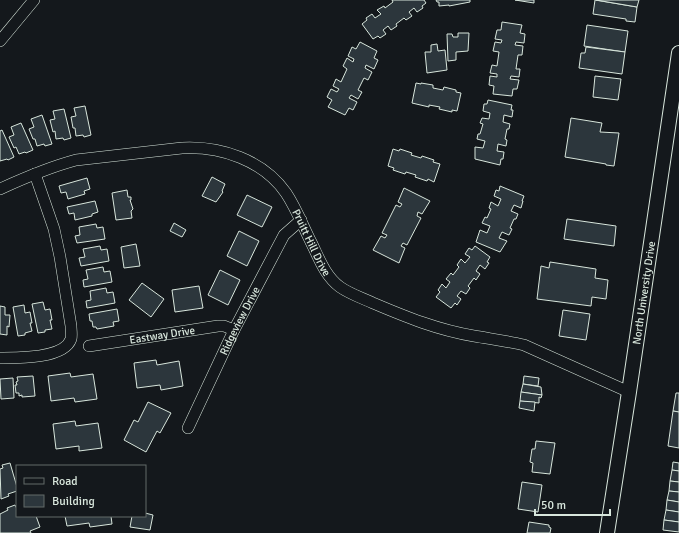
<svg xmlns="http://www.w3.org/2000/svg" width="679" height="533" font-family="Signika,sans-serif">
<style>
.building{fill:#2c363c;stroke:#d8e6dc}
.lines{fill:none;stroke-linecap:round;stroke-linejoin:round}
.minor-casing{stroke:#d8e6dc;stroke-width:12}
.major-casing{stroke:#d8e6dc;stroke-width:16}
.minor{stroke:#14181c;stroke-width:11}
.major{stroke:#14181c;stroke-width:14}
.labels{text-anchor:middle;stroke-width:3;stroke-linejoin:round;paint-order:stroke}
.street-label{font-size:11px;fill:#d8e6dc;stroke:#14181c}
</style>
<rect width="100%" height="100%" fill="#14181c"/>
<!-- building -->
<g class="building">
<path d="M392 0H424L426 3 422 6 423 8 417 12 414 8 409 12 412 16 406 20 404 18 396 24 397 26 391 30 388 26 383 30 386 34 380 38 378 36 373 39 362 24 367 20 366 18 372 14 375 18 381 14 377 10 384 6 385 8 393 2Z"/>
<path d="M436 0H470V2L449 6V5L439 6V2H437Z"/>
<path d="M515 0H534V3Z"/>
<path d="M595 0 637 7 635 22 626 21V19L593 14Z"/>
<path d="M596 0H639L637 7Z"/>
<path d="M502 22 522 25 520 33 525 34 524 43 516 42 515 45 523 46 522 55H518L516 69H520L519 77 511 76 510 79 519 80 517 89H513L512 96 493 94 494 86 489 85 490 76 497 77V74L490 73 492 65 497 66 499 52 493 51 495 42 501 43 502 40 495 39 497 30H501Z"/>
<path d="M587 25 628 31 625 52 584 46Z"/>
<path d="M458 33H469L468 51 456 52V60L448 61 447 34H452L453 37H458Z"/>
<path d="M360 42 377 51 374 58 378 60 374 69 366 65 365 68 372 72 368 80 364 78 358 90 362 92 358 99 351 95 349 98 357 102 353 110 349 108 345 115 328 107 332 100 327 97 331 89 337 92 339 89 333 86 336 79 341 82 347 69 343 66 347 58 353 62 354 59 348 56 352 47 356 49Z"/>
<path d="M437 44 438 51 445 50 447 70 427 73 425 52H431V45Z"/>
<path d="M586 47 625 52 622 74 579 68 581 53H585Z"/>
<path d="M595 76 621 79 618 100 593 97Z"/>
<path d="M416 83 421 84V83L433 85V88L443 90 444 87 456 90V92L461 93 457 111 452 110V112L439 109 440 107 429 105V107L412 103Z"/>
<path d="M488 100 512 105 511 110H513L512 117 504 115 503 122 510 124 509 129H507L505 139 507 140 506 146 498 144 497 151 504 152 503 159H501L500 165 475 159V147L483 148 485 141 477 139 478 134H480L483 124 480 123 482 118 489 119 490 113 483 111 484 104H487Z"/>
<path d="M85 106 91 135 84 137 83 135 76 136 75 128H73L71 117 76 116 74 108Z"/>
<path d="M64 109 71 138 64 140 63 138 56 139 55 131 53 132 50 120 55 119 53 111Z"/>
<path d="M42 115 52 144 45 146 44 144 37 146 35 139H33L29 129 34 127 31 119Z"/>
<path d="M571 118 602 123 600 132 619 133 614 166 606 165V164L565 157Z"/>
<path d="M21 123 33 150 26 153 25 152 19 154 16 147 14 148 9 137 14 135 11 127Z"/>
<path d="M2 130 14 157 8 160 7 159 0 161V131Z"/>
<path d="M393 149 399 151 400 149 412 153 411 155 421 158 422 156 434 160 433 162 440 164 434 182 428 179 427 181 415 177 416 175 406 172 405 174 393 170 394 168 388 166Z"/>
<path d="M212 177 225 184 222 191 223 192 216 202 202 196Z"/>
<path d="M87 178 90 189 84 191 85 194 68 199 66 192 61 193 59 186Z"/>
<path d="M500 186 524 196 522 201H523L521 208 514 205 511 211 518 214 516 219H514L510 228 512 229 509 235 502 232 499 238 507 241 500 252 476 242 480 230 487 233 490 226 482 223 485 217 487 218 491 209 489 208 491 202 498 206 501 199 494 196 496 190 499 191Z"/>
<path d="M404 188 430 201 422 214 418 212 417 216 421 218 407 245 403 243 401 246 405 248 399 263 373 250 381 236 385 238 387 235 382 233 396 205 400 207 402 204 398 202Z"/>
<path d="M127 190 128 197H131V200H130L133 209 131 211 132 218 116 220 112 193Z"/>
<path d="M247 195 272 207 262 227 237 215Z"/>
<path d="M95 201 98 212 92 214V216L75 220 74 213 69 214 67 207Z"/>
<path d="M567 219 616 226 614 246 564 239Z"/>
<path d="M174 223 186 230 182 237 170 231Z"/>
<path d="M96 224 97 228 103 227 105 239 77 243 75 236 80 235 79 227Z"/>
<path d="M239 231 259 241 247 266 227 256Z"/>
<path d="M136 244 140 266 124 268 121 247Z"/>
<path d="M100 246 101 250 107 249 109 261 81 266 79 258 85 257 83 249Z"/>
<path d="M475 246 490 257 487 262 489 263 485 269 480 265 476 271 480 274 476 280 474 278 468 286 470 288 466 294 461 291 457 296 461 299 457 305 455 303 451 308 436 297 440 292 438 290 442 284 446 288 450 282 446 279 451 273 453 275 459 267 457 265 461 259 465 263 470 257 465 254 469 248 472 250Z"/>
<path d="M550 262 596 269 595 278 608 280 606 299 592 297 591 306 537 299 541 266 549 268Z"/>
<path d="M103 267 104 272 110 271 112 282 84 287 83 280 88 279 86 270Z"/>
<path d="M220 270 240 280 228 305 208 295Z"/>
<path d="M142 283 164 299 151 317 129 300Z"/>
<path d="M199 286 203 308 175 312 172 290Z"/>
<path d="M106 288 107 293 113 292 115 303 87 308 86 301 91 300 90 291Z"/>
<path d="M43 302 45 310 50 309 52 320H50L52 329 45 330V332L38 333 32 304Z"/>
<path d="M24 305 25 313 30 312 32 323H30L32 331 25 333V335L18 336 13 307Z"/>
<path d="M0 306 5 307V315H10L9 327 7 326V335L0 334Z"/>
<path d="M117 309 119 321 113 322 114 326 97 329 96 327H93L92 321H90L89 314Z"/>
<path d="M563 310 590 314 586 340 559 336Z"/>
<path d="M156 360 157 365 179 361 183 386 161 390 160 385 137 388 134 363Z"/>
<path d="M70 373 71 377 93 374 97 399 75 402 74 398 51 401 48 376Z"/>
<path d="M33 376 35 396 22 397V395L19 396V393H16L15 385H17L16 382 18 381 17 377Z"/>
<path d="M524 376 539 378 538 386 523 384Z"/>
<path d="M13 378 14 398 1 399 0 379Z"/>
<path d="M523 384 541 387 542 395 521 392Z"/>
<path d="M521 392 542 395 541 398 539 397V403L520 401Z"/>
<path d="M676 393H679V412L673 411Z"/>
<path d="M520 401 535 402 534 411 519 408Z"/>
<path d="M148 402 171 413 160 433 157 431 146 452 124 440 134 420 138 422Z"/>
<path d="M673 411 679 412V448L668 446Z"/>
<path d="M75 421 76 426 98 423 102 448 79 451V446L56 449 53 424Z"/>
<path d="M536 441 555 443 550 474 532 472 533 463 530 462 532 449H535Z"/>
<path d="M673 462 679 463V471L672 470Z"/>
<path d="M10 463 17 487V491L8 494 9 496 1 499 0 469 3 468 2 465Z"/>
<path d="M672 470 679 471V482L670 481Z"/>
<path d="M670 481 679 482V492L669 491Z"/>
<path d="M522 482 542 485 538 512 518 509Z"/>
<path d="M669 491 679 492V502L667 500Z"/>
<path d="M667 500 679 502V512L666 510Z"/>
<path d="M15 505 17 509V516H36L40 527 30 531 31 533H0V514L8 510 7 508Z"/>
<path d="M666 510 679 512V522L664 520Z"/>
<path d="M145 513 153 515 150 530 130 527 132 516H145Z"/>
<path d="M65 516H111L112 524 90 527 89 523 67 526Z"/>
<path d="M664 520 679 522V532L663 530Z"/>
<path d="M529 522 549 525V527L551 528 550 533H527Z"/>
</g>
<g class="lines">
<defs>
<g id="minor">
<path d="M0 41 34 0"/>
<path id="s1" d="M0 189C24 178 50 167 76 160L182 148C221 146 263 160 286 193 296 208 303 226 311 242 319 258 325 276 340 287 350 294 362 298 373 303 406 317 438 330 474 336 491 339 507 341 524 345L629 392"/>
<path id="s2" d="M89 346 218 326H224L234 330"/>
<path d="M0 358C17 358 64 359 71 339 72 335 71 330 71 326L60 257 54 229 35 174"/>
<path id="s3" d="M188 428 234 330 284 235 301 220"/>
</g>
<g id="major">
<path id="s4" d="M607 533 629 392 679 53"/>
</g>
</defs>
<!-- minor casing -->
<use href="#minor" class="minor-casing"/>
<!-- major casing -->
<use href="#major" class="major-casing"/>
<!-- minor -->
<use href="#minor" class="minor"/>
<!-- major -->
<use href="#major" class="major"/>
</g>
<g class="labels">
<!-- street labels -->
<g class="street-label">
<text dy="4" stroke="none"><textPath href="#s1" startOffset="362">Pruitt Hill Drive</textPath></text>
<text dy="4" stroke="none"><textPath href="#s4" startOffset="243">North University Drive</textPath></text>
<text dy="4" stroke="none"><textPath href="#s3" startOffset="119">Ridgeview Drive</textPath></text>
<text dy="4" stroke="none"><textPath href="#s2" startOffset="74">Eastway Drive</textPath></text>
</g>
</g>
<!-- legend -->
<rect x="16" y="465" width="130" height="52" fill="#14181c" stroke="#626a69"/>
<rect x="24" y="478" width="20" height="6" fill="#14181c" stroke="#626a69"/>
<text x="52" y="485" font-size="12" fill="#d8e6dc">Road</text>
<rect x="24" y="495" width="20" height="12" fill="#2c363c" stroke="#626a69"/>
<text x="52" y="505" font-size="12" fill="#d8e6dc">Building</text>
<!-- scale -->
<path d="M535 509v6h75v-6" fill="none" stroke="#d8e6dc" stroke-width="2"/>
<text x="541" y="509" font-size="12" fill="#d8e6dc" stroke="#14181c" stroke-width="3" paint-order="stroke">50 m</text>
</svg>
